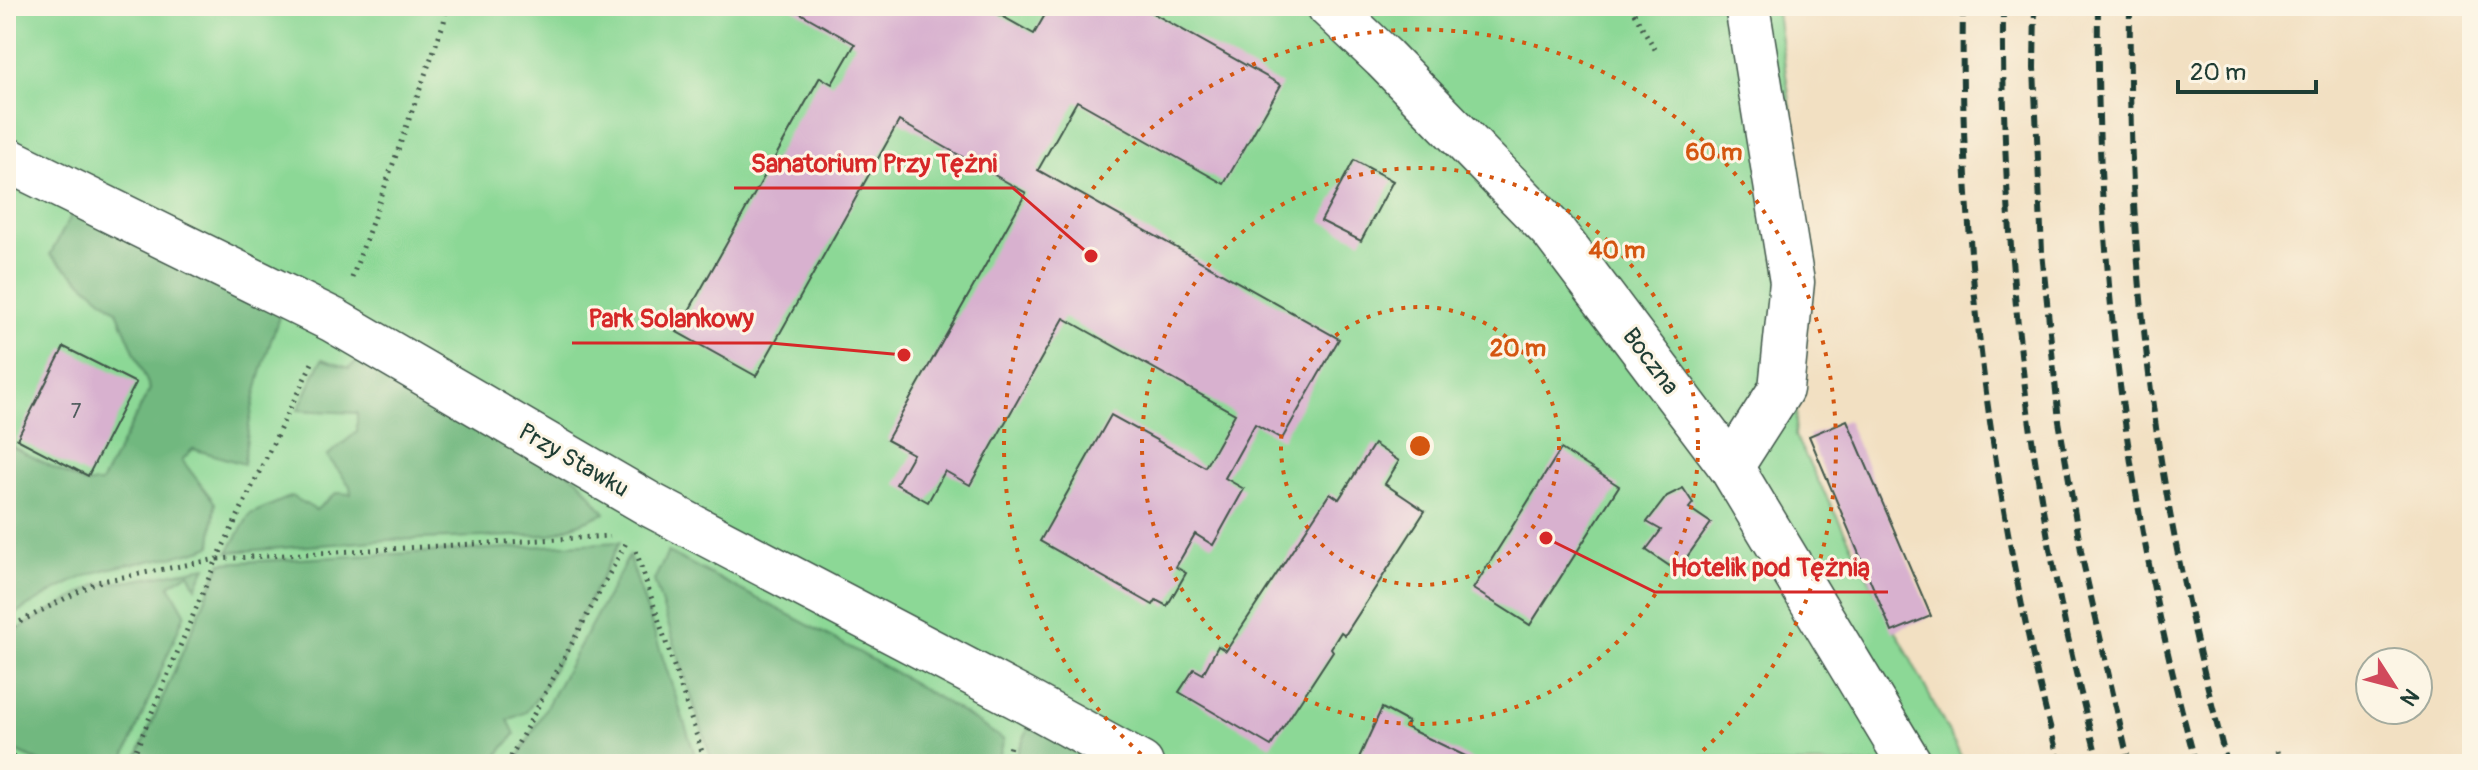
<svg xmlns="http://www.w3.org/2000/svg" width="2478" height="770" font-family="Pangolin,sans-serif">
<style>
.green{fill:#8cd896;stroke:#568a65;stroke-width:2}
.forest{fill:#71b87f;stroke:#487a5a;stroke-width:2}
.building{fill:#d8b1cf}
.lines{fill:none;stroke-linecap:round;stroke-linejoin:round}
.minor-casing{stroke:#3f5549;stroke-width:47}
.path{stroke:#3f5549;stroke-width:5;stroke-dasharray:2 6;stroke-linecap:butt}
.minor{stroke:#fff;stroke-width:44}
.rail{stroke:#1f3d34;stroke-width:6;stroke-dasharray:12 6;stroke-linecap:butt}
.ring{fill:none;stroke:#d45610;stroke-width:4;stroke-dasharray:4 8}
.labels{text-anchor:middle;stroke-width:6;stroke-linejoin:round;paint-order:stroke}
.number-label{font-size:20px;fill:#4d5a5b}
.street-label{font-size:24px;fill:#1f3d34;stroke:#fcf5e5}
.centre{fill:#d45610;stroke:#fcf5e5;stroke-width:4}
.ring-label{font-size:24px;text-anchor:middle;font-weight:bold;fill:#d45610;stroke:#fcf5e5;stroke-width:6;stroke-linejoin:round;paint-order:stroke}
.leader{fill:none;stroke:#d62828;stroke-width:3}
.callout-dot{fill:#d62828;stroke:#fcf5e5;stroke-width:3}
.callout-label{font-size:26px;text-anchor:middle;font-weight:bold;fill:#d62828;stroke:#fcf5e5;stroke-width:6;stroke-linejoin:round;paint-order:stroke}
</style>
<rect width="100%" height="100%" fill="#fcf5e5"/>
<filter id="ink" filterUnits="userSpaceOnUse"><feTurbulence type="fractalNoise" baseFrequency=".0125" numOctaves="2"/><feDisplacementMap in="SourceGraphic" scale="16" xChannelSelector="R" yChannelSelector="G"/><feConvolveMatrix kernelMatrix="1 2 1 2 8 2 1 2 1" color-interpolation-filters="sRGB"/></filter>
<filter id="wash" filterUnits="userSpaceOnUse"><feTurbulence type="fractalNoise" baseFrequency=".006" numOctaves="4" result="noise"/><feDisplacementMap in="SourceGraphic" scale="32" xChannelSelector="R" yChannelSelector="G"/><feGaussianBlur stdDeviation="1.8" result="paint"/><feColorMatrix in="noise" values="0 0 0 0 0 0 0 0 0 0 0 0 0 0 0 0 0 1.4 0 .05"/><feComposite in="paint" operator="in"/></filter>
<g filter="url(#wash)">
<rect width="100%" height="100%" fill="#f2e0c2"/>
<!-- green -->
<path class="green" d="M6 6H1776L1792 115 1807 275 1795 436 1965 764H6Z"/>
<!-- forest -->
<g class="forest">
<path d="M75 208 280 314C262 366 249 408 244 464L193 449 182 460 215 503 211 546C177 559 143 560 107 569 71 579 38 600 6 619V421L8 420 13 447 84 483H101L150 389 117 311 50 255Z"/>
<path d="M372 348 579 480 605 513 550 535 387 540 228 552 250 514 292 496 316 510 336 493 351 494 350 486 327 456 357 432V413L298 410 322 359 349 368Z"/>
<path d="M620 542 542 691 526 712 508 720 515 734 494 760 472 764H134L221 563Z"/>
<path d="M668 552C782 612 898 668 1004 740L997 764H713L654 580Z"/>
<path d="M629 556 698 764H515Z"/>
<path d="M206 567 196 587 189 573 169 585 185 613 122 764H45L6 747V636L98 584 131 581Z"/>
<path d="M1030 724 1095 764H1013Z"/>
</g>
<g id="blocks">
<!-- building -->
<g class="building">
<path d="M788 6H984L1034 34 1050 6H1140L1281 85 1224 184 1077 101 1038 170 1339 339 1282 439 1255 424 1225 478 1244 489 1213 545 1195 534 1176 567 1186 573 1167 606 1156 600 1153 605 1040 541 1111 415 1205 467 1235 414 1064 318 970 485 945 471 928 502 896 484 913 454 887 440 1026 193 899 121 756 376 677 332 820 77 832 84 855 44Z"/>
<path d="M1354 160 1393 181 1361 241 1321 221Z"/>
<path d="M64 347 136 383 88 476 17 439Z"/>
<path d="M1847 420 1931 616 1892 632 1809 436Z"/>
<path d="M1374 444 1399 461 1385 484 1425 511 1345 635 1341 632 1331 648 1333 651 1271 746 1179 692 1194 669 1203 674 1218 646 1226 651 1330 493 1339 499Z"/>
<path d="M1561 449 1619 486 1530 625 1473 589Z"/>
<path d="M1683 488 1693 503 1689 508 1711 523 1677 571 1646 550 1661 530 1647 522 1667 496Z"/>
<path d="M1382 708 1408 722 1405 727 1482 764H1356Z"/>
</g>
</g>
</g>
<g filter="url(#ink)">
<use href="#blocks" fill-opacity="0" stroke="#3f5549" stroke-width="2"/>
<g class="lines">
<defs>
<g id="minor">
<path d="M1329 6 1384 58 1553 231 1731 467 1910 764"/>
<path d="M6 159 333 320 649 504 1022 699 1141 764"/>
<path d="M1731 467 1781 389 1792 282 1747 6"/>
</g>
</defs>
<!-- minor casing -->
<use href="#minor" class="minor-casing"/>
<!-- path -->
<g class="path">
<path d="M1630 6 1656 51"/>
<path d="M352 278 444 22 447 6"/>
<path d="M636 551 706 764"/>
<path d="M6 629 97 582 217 559 314 359"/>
<path d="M2277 751 2281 764"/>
<path d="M6 753 30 764"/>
<path d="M130 764 217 559 610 536"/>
<path d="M507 764 626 543"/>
<path d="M1005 764 1010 746"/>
</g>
<!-- minor -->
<use href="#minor" class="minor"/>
<!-- rail -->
<g class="rail">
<path d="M1963 6C1960 181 1976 354 2007 527 2021 606 2038 686 2060 764"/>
<path d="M2003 6C2001 261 2032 517 2099 764"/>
<path d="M2035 6 2034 68 2042 252 2059 421 2083 562 2129 764"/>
<path d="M2098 6C2095 262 2128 517 2196 764"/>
<path d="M2130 6C2128 164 2138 323 2164 479 2180 575 2203 670 2227 764"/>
</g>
</g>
</g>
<!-- distance rings -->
<g class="ring">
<circle cx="1420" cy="446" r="139"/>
<circle cx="1420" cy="446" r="278"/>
<path d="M1150 762A416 416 0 1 1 1690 762"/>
</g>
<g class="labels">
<!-- number labels -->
<g class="number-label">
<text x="76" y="418">7</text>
</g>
<!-- street labels -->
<g class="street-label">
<text transform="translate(1651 361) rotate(53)" y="8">Boczna</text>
<text transform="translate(574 460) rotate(30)" y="8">Przy Stawku</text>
</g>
</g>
<circle cx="1420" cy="446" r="12" class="centre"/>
<g class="ring-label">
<text x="1714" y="160">60 m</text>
<text x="1617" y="258">40 m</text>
<text x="1518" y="356">20 m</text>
</g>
<!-- callouts -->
<path class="leader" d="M1091 256L1013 188H734M904 355L770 343H572M1546 538L1655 592H1888"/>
<g class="callout-dot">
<circle cx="1091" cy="256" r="8"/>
<circle cx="904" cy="355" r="8"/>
<circle cx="1546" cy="538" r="8"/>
</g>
<g class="callout-label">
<text x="874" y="172">Sanatorium Przy Tężni</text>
<text x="671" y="327">Park Solankowy</text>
<text x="1771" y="576">Hotelik pod Tężnią</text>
</g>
<!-- margin -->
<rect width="2478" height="770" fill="none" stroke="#fcf5e5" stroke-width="32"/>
<!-- north arrow -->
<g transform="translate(2394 686) rotate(126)"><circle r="38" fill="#fcf5e5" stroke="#a4ab9e" stroke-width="2"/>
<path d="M0-6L14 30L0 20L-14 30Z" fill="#d1495b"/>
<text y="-12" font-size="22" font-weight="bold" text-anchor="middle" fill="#1f3d34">N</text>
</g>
<!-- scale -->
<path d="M2178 80v12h138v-12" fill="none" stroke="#1f3d34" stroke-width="4"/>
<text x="2190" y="80" font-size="24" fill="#1f3d34" stroke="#fcf5e5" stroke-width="6" paint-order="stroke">20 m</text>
</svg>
